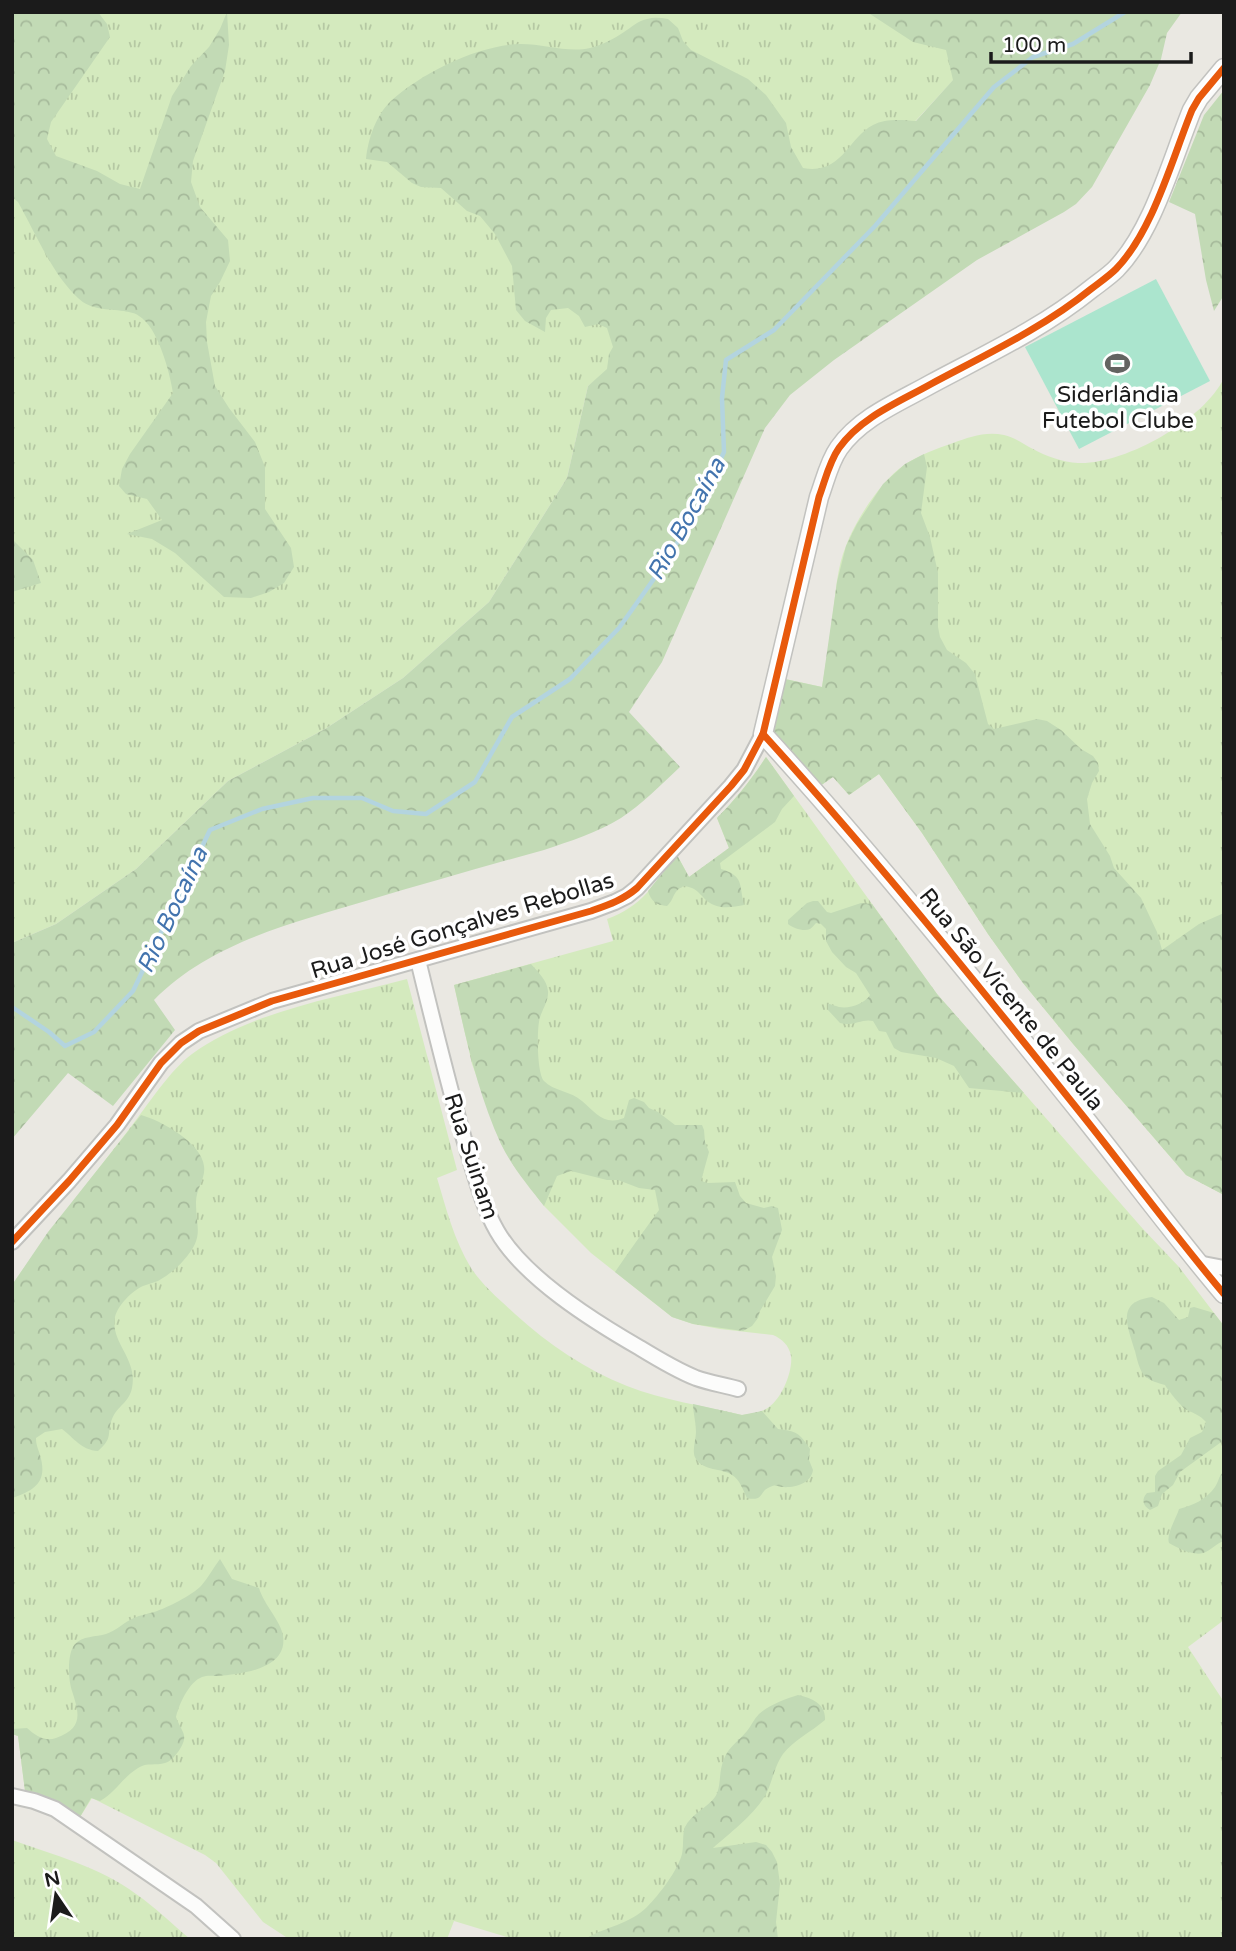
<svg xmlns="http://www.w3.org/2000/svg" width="1236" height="1951" font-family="'Varela Round',sans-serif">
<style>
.grass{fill:url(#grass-tufts)}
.forest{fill:url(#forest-crowns)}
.pitch{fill:#abe5ce}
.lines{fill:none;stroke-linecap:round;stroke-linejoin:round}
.stream{stroke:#b3d4df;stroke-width:4.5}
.minor-casing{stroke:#c2c2bf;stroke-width:18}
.tertiary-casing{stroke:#c2c2bf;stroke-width:21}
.minor{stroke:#fcfcfb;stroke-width:14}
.tertiary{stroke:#fcfcfb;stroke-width:18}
.cycleway-casing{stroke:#fff;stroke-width:11}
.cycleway{stroke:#e8590c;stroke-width:7}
.labels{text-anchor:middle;stroke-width:7;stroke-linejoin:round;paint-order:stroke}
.poi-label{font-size:23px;fill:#1b1b1b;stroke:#fff}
.street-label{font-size:23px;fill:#1b1b1b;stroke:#fff}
.water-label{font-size:24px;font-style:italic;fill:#4374ae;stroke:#fff}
</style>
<defs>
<pattern id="grass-tufts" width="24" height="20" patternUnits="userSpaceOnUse" patternTransform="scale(1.75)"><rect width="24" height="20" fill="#d4eabe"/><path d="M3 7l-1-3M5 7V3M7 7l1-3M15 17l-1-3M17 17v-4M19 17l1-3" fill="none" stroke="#b5c8a3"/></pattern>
<pattern id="forest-crowns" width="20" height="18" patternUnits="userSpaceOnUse" patternTransform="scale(1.75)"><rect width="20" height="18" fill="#c2dab5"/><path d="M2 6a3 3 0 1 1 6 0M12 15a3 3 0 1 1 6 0" fill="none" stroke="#a6ba9b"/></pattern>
</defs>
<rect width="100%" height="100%" fill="#eae8e2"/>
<!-- grass -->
<g class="grass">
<path d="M12 12H1021L994 36 897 141 588 386 567 478 489 602 403 678 325 729 228 781 136 869 56 924 12 943Z"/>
<path d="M1224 378V1195L1186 1175 1074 1045 1023 983 988 934 922 833 879 774 849 795 833 777 820 786 772 729 780 708 785 679 822 687C826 662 830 638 833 613 836 591 837 567 846 546 856 519 881 481 904 465 919 455 936 449 953 443 969 437 986 431 1004 435 1014 437 1023 444 1033 449 1045 456 1063 462 1078 463 1124 465 1204 420 1224 378Z"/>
<path d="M766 757 937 994 1143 1229 1179 1267 1224 1326V1620L1188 1647 1224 1702V1939H513L454 1921 447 1939H289L263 1922 216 1863 205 1855 92 1798 80 1817 54 1800 25 1791 18 1736 12 1734V1285C49 1231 90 1180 130 1128 147 1106 170 1070 192 1054 254 1010 336 998 407 979L457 1170 437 1178C446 1208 454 1240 471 1268 483 1286 500 1300 515 1314 548 1344 586 1370 627 1386 663 1400 704 1406 742 1415 751 1414 761 1413 769 1407 782 1398 793 1371 791 1356 789 1345 782 1339 773 1335L720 1329 693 1324 672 1317 591 1253 544 1206 514 1166 501 1144 472 1064 454 985 613 941 607 919C643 906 654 884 677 855L689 877 729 848 717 818C736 799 751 780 766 757Z"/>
<path d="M12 1840C54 1855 100 1867 136 1894 155 1907 172 1924 190 1939H12Z"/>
</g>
<!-- forest -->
<g class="forest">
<path d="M12 12H98L107 24 110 37 51 122 47 139 56 156 97 171 120 184 140 189 172 96 191 66 209 47 220 29 227 12 229 45 225 71 193 161 191 182 200 207 228 240 230 261 220 282 211 296 206 322 207 342 215 386 229 408 255 442 265 467V509L291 548 294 567 284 583 269 592 251 598 224 597 175 553 152 539 127 534 162 520 147 499 126 494 119 486 122 469 130 454 173 393C170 373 158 327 139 316 136 313 128 312 124 311 108 309 90 310 78 298 52 274 35 232 18 202L12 197Z"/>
<path d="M867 12H1182L1167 33 1161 59 1150 85 1092 187 1076 204 1064 212 977 260 834 360 790 395 765 428 662 662 629 712 680 767C661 785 642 804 621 818 597 833 570 841 544 850 485 866 427 883 369 900 293 923 211 942 154 1000L175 1030 113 1106 68 1073 12 1139V943L56 924 136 869 228 781 325 729 403 678 489 602 567 478 588 386 607 369 609 354 613 347 607 328 598 324 585 327 579 316 568 308 551 310 546 318 545 332 525 321 516 310 512 266 495 234 480 216 467 211 441 188 421 187 412 183 387 162 366 159C368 139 376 115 391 101 421 73 480 44 521 44 544 44 568 53 590 48 602 45 614 39 624 32 632 27 637 21 647 19 654 17 661 18 668 19L678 28 683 41 691 50 748 79 766 95 786 123 791 147 803 168C842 175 847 139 873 125 886 118 902 120 916 121L953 80 946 50 913 42Z"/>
<path d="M1224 90V295L1214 311 1206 280 1195 214 1169 202 1204 115Z"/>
<path d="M924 454 927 467 921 513 930 537 938 573V627L940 637 947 650 966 663 975 674 988 724 994 729 1037 719 1047 721 1061 730 1081 749 1093 756 1098 763 1099 771 1092 783 1087 799 1090 824 1110 856 1114 868 1141 898 1157 932 1162 950 1199 924 1224 913V1195L1186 1175 1074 1045 1023 983 988 934 922 833 879 774 849 795 833 777 820 786 772 729 780 708 785 679 822 687 837 582 846 546 857 524 883 484 905 464Z"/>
<path d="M12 539 33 560 41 583 12 592Z"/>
<path d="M766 757 794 796 782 809 775 822 720 863 721 869C744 876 739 884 744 905 735 907 722 909 714 905 701 900 701 888 684 886 672 891 675 899 667 906 657 905 651 902 648 891L677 855 689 877 729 848 717 818C736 799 751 780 766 757Z"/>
<path d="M813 901H818L827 912 831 913 861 903 872 904 937 994 1024 1093 969 1088 954 1066 936 1058 901 1052 894 1048 886 1032 879 1031 873 1021C862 1018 853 1027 840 1023L828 1010V1004C831 1004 835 1006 839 1007 850 1009 864 1004 870 995L856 973 846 967 832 952 826 941V929L821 924 816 923C814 925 813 927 810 929 804 932 793 928 788 924V920L807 903Z"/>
<path d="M531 964C538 972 547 980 548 991 549 1002 540 1012 539 1022 537 1034 537 1073 544 1081 553 1091 571 1091 582 1101 596 1113 604 1126 624 1118L629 1100 634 1098 644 1102 649 1108 658 1112 675 1125H702L704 1130 705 1142 709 1152 701 1181 708 1183 735 1182 740 1196 746 1203 764 1208 772 1206 778 1208 782 1230 772 1257 776 1276 775 1286 760 1311 758 1318 752 1326 743 1331 693 1324 672 1317 615 1272C629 1251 644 1231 659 1210L655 1190 639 1188 618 1180H607L571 1171 557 1176 544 1206C529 1187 512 1167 501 1144 478 1094 466 1039 454 985Z"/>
<path d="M141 1115C160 1120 202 1143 204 1166 206 1178 196 1189 196 1202 196 1230 205 1236 183 1261 176 1269 167 1276 158 1281 153 1283 148 1284 143 1286 132 1291 118 1305 115 1317 110 1343 138 1358 132 1388 129 1403 117 1406 112 1419 106 1435 114 1437 98 1451 81 1450 74 1438 62 1429L45 1432 36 1438C36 1445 38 1448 40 1455 48 1482 35 1490 12 1498V1285L48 1232Z"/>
<path d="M1152 1297 1164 1303 1179 1320 1188 1317 1190 1308 1194 1307 1214 1313 1224 1326V1440L1180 1472 1173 1485 1162 1494 1158 1506 1150 1510C1143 1506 1141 1499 1147 1493L1155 1492V1476L1158 1471 1181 1455 1190 1438 1202 1432 1206 1422C1200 1415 1195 1414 1187 1410 1183 1409 1167 1389 1165 1385 1158 1383 1150 1381 1145 1376 1139 1370 1137 1359 1135 1351 1128 1326 1115 1302 1152 1297Z"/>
<path d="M693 1404 742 1415 762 1411 778 1429C796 1431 800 1433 810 1449L809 1460 813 1470C811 1484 794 1488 782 1487 775 1486 777 1484 770 1487 759 1491 764 1502 747 1498 743 1490 740 1480 732 1475 722 1468 703 1471 696 1459 691 1452 696 1440 696 1432 696 1422 693 1413 693 1404Z"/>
<path d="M1224 1471V1541C1216 1543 1211 1551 1203 1553 1193 1556 1178 1548 1169 1543 1166 1534 1176 1519 1179 1509 1193 1505 1206 1500 1215 1487 1219 1481 1218 1477 1224 1471Z"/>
<path d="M220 1559 232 1579 259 1588C264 1605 281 1621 283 1636 288 1669 242 1674 218 1676 214 1676 207 1675 202 1677 189 1682 179 1704 176 1717 182 1734 190 1734 178 1752 174 1757 171 1761 165 1763 156 1766 147 1762 138 1768 123 1777 115 1793 100 1801L91 1798 80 1817 54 1800 25 1791 18 1736 12 1734V1729L27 1728C36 1736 45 1742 56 1738 84 1728 79 1713 72 1691 68 1679 67 1653 75 1644 82 1636 96 1637 106 1634 116 1631 124 1622 134 1618 140 1615 148 1614 154 1612 167 1608 192 1595 201 1586 208 1578 213 1568 220 1559Z"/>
<path d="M798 1695C812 1698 826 1704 825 1720 811 1732 794 1740 783 1754 774 1767 773 1780 766 1794 756 1813 730 1833 713 1848L756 1842 766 1845 772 1852 777 1862 780 1884 776 1922 778 1939H585C605 1927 630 1924 647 1907 659 1895 678 1870 682 1854 684 1845 682 1835 685 1827 691 1814 707 1808 715 1797 721 1788 719 1775 722 1765 727 1747 736 1744 747 1731 751 1726 754 1719 759 1714 769 1705 785 1699 798 1695Z"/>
</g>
<!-- pitch -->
<path class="pitch" d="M1156 279 1210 381 1079 449 1025 347Z"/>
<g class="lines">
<!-- stream -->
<path class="stream" d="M12 1007 49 1032 65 1046 94 1032 133 991 210 830 262 809 313 798H362L393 811 426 814 475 782 512 717 570 679 619 628 668 559 703 496 724 452 722 398 726 360 774 330 875 226 994 87 1033 57 1073 44 1125 12"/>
<defs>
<g id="minor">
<path d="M418 960C433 1022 448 1084 466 1146 475 1174 482 1205 497 1231 524 1278 593 1321 640 1348 658 1359 676 1370 696 1378 710 1383 724 1385 738 1389"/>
<path d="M12 1242 69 1181 117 1125 161 1063 181 1043 199 1031 272 1001 591 911 615 902 627 896 637 888 731 786 744 770 763 734"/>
<path d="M1198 1263 1224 1268"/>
<path d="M12 1796 34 1801 55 1809 196 1906 233 1939"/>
</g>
<path id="tertiary" d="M1224 68 1199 98 1192 110C1172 159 1153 231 1116 269 1109 276 1100 282 1091 289 1043 328 985 355 931 384 899 402 861 417 839 448 829 462 825 481 819 497L763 734C875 857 979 986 1083 1116 1130 1175 1175 1236 1224 1294"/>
</defs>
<!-- minor casing -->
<use href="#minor" class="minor-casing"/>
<!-- tertiary casing -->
<use href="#tertiary" class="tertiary-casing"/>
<!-- minor -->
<use href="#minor" class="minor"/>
<!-- tertiary -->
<use href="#tertiary" class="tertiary"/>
<defs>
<g id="cycleway">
<path d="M763 734C875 857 979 986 1083 1116 1130 1175 1175 1236 1224 1294"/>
<path d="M12 1242 69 1181 117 1125 161 1063 181 1043 199 1031 272 1001 591 911C608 905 623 900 637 888L731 786 744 770 763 734 819 497C825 481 829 462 839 448 861 417 899 402 931 384 985 355 1043 328 1091 289 1100 282 1109 276 1116 269 1153 231 1172 159 1192 110L1199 98 1224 68"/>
</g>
</defs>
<!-- cycleway casing -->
<use href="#cycleway" class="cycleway-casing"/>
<!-- cycleway -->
<use href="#cycleway" class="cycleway"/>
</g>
<!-- icons -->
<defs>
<symbol id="stadium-bare" viewBox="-9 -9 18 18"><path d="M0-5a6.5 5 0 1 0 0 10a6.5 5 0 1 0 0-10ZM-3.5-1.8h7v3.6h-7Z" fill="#636361" stroke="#fff" stroke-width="2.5" paint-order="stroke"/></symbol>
</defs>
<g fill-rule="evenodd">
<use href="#stadium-bare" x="1100" y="346" width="35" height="35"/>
</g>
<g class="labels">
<!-- poi labels -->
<g class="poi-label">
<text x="1118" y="402">Siderlândia<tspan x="1118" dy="26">Futebol Clube</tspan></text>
</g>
<!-- street labels -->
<g class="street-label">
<text transform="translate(462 925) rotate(-17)" y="8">Rua José Gonçalves Rebollas</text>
<text transform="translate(1012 999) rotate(51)" y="8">Rua São Vicente de Paula</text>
<text transform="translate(472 1156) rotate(72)" y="8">Rua Suinam</text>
</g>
<!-- water labels -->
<g class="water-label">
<text transform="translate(686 519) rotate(-61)" y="8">Rio Bocaína</text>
<text transform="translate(172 910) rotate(-65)" y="8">Rio Bocaína</text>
</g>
</g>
<!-- border -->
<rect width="1236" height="1951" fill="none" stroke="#1b1b1b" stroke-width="28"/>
<!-- north arrow -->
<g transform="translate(56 1895) rotate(347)" stroke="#ffffff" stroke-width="5" paint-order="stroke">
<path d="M0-5L12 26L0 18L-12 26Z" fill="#1b1b1b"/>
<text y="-10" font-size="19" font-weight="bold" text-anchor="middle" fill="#1b1b1b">N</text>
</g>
<!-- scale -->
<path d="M991 52v10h200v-10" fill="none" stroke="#1b1b1b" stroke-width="3.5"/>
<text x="1002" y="52" font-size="21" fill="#1b1b1b" stroke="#ffffff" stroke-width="5" paint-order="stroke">100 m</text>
</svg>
